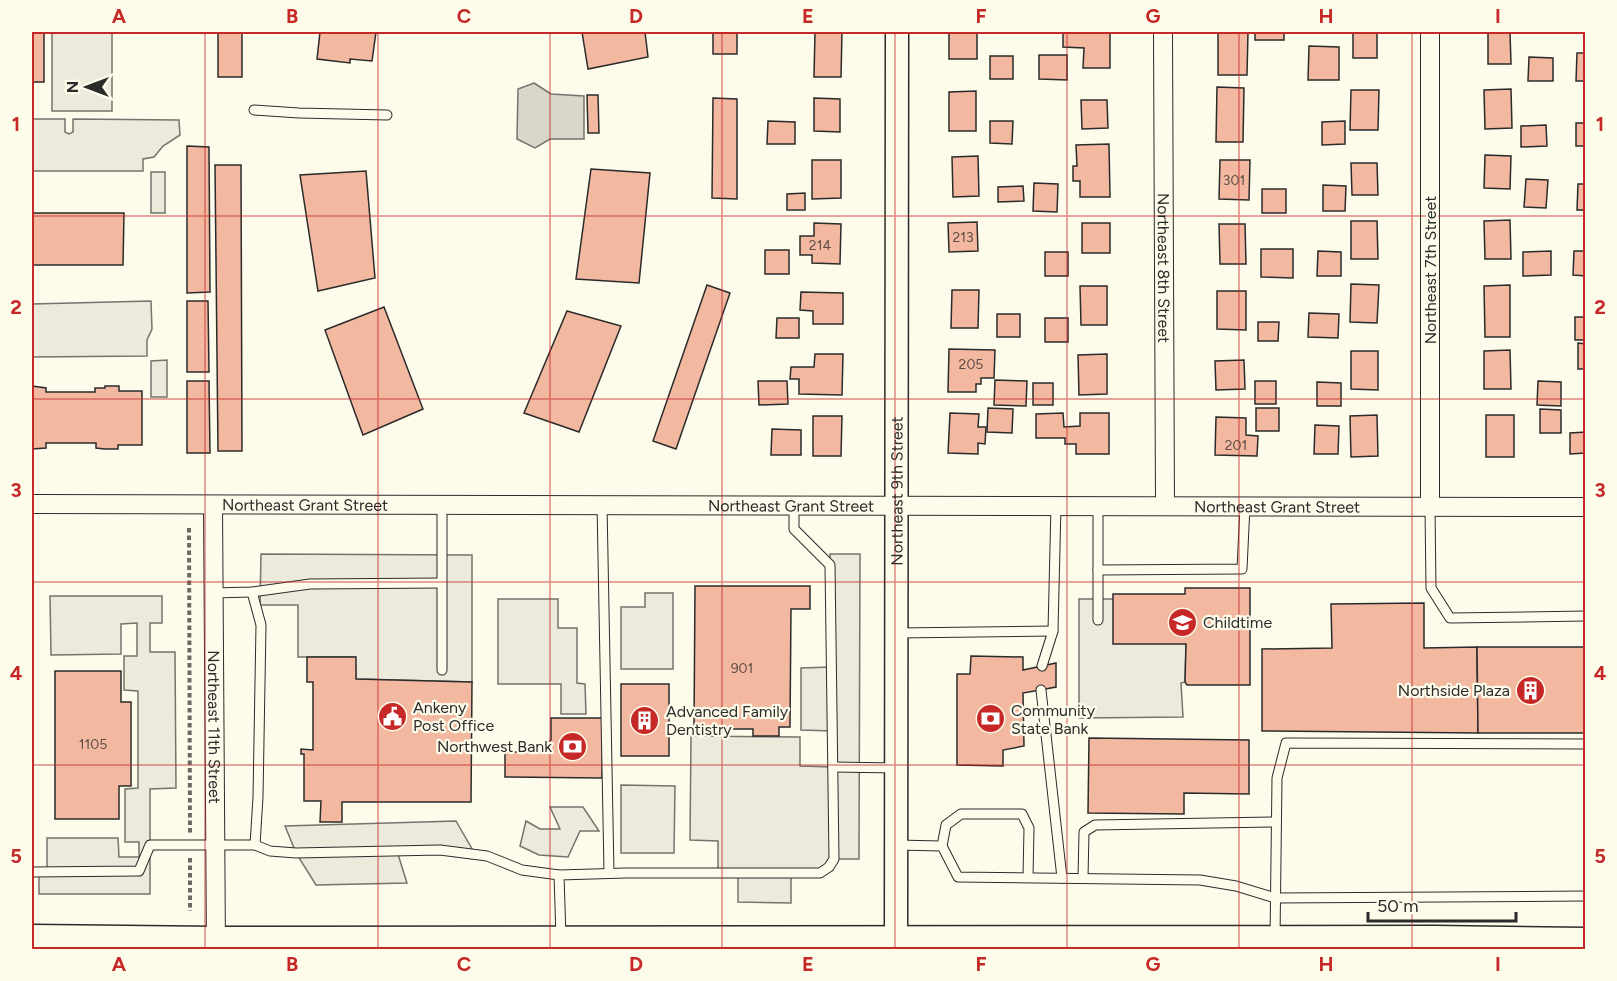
<svg xmlns="http://www.w3.org/2000/svg" width="1617" height="981" font-family="Figtree,sans-serif">
<style>
.park{fill:#ecebdb;stroke:#74746e;stroke-width:1.5}
.parking{fill:#eceadb;stroke:#74746e;stroke-width:1.5}
.water{fill:#d8d7c9;stroke:#74746e;stroke-width:1.5}
.building{fill:#f2b8a0;stroke:#2b2b2b;stroke-width:1.5}
.lines{fill:none;stroke-linecap:round;stroke-linejoin:round}
.service-casing{stroke:#2b2b2b;stroke-width:11}
.minor-casing{stroke:#2b2b2b;stroke-width:20}
.tertiary-casing{stroke:#2b2b2b;stroke-width:25}
.primary-casing{stroke:#2b2b2b;stroke-width:31}
.path{stroke:#6a6964;stroke-width:4;stroke-dasharray:4.5 3;stroke-linecap:butt}
.service{stroke:#fdfbea;stroke-width:9}
.minor{stroke:#fdfbea;stroke-width:18}
.tertiary{stroke:#fdfbea;stroke-width:22}
.primary{stroke:#fdfbea;stroke-width:28}
.grid{fill:none;stroke:#c62828;stroke-width:1.5;stroke-opacity:0.55}
.labels{text-anchor:middle;stroke-width:4.5;stroke-linejoin:round;paint-order:stroke}
.number-label{font-size:14px;fill:#5d4e48}
.street-label{font-size:16px;fill:#2b2b2b;stroke:#fdfbea}
.poi-label{font-size:16px;fill:#2b2b2b;stroke:#fdfbea;text-anchor:start}
.neatline{fill:none;stroke:#c62828;stroke-width:2}
.grid-label{font-size:20px;text-anchor:middle;font-weight:bold;fill:#c62828}
</style>
<rect width="100%" height="100%" fill="#fdfbea"/>
<!-- park -->
<path class="park" d="M1079 599H1113L1186 644 1185 682 1181 683 1183 717 1079 718Z"/>
<!-- parking -->
<g class="parking">
<rect x="52" y="32" width="60" height="79"/>
<path d="M32 119H65V132L69 134 73 132V119L179 120 180 135 163 146 154 157 143 159V171H32Z"/>
<rect x="151" y="172" width="14" height="41"/>
<path d="M151 301 152 329 147 340V356L32 357V304Z"/>
<path d="M167 360V397H151V361Z"/>
<path d="M261 554 472 555V682L356 679 355 657H298V605H260Z"/>
<path d="M830 554H860L859 859H834L829 867 791 873V903L738 902V873H718V841L690 840 691 736 800 737V766L833 767V731L801 730V668L832 667Z"/>
<path d="M645 593H673V669H621V607H645Z"/>
<path d="M50 596H162V623H150V652H175L176 788 150 789V894H39V873L47 872V838H118L119 857H139V842H125V789L138 788V691L124 690V656H137V623L121 624V654L51 655Z"/>
<path d="M498 599H558V628H577V683L585 684 586 714H561V684H498Z"/>
<path d="M621 785 675 786 674 853H621Z"/>
<path d="M550 807H583L599 831H580L568 857 539 855 520 846 526 821 540 829H560Z"/>
<path d="M456 821 475 854 397 851 407 883 316 885 296 853 285 826Z"/>
</g>
<!-- water -->
<path class="water" d="M534 83 551 94 584 96V139H550L535 148 517 139 518 89Z"/>
<!-- building -->
<g class="building">
<rect x="32" y="32" width="12" height="50"/>
<rect x="218" y="32" width="24" height="45"/>
<path d="M320 32H376L372 61 350 59V63L317 59Z"/>
<path d="M582 32H645L648 57 588 69Z"/>
<rect x="713" y="32" width="24" height="22"/>
<path d="M815 32H842L841 77H814Z"/>
<rect x="949" y="32" width="28" height="27"/>
<path d="M1063 32H1110V68H1083L1084 48 1063 47Z"/>
<path d="M1218 32H1248L1247 75H1218Z"/>
<rect x="1255" y="32" width="29" height="8"/>
<rect x="1353" y="32" width="24" height="26"/>
<path d="M1488 32H1510L1511 64H1488Z"/>
<path d="M1309 46 1339 47V80H1308Z"/>
<path d="M1577 53H1586V81H1576Z"/>
<path d="M1039 55H1067V80L1039 79Z"/>
<rect x="990" y="56" width="23" height="23"/>
<path d="M1529 57 1553 58V81H1528Z"/>
<path d="M1217 87 1244 88 1243 142H1216Z"/>
<path d="M1511 89 1512 128 1485 129 1484 90Z"/>
<path d="M1351 90H1379L1378 130H1350Z"/>
<path d="M976 91V131H949V92Z"/>
<path d="M587 95H598L599 133H588Z"/>
<path d="M713 98 737 99V199L712 198Z"/>
<path d="M814 98 840 99V132L814 131Z"/>
<path d="M1081 100H1107L1108 128 1082 129Z"/>
<path d="M768 121 795 122V144H767Z"/>
<path d="M990 121H1013L1012 144 990 143Z"/>
<path d="M1345 121V144L1322 145V122Z"/>
<rect x="1576" y="123" width="10" height="23"/>
<path d="M1546 125 1547 146 1521 147V126Z"/>
<path d="M1109 144 1110 197H1080V181H1073V166H1077L1076 145Z"/>
<path d="M187 146 209 147 210 292 187 293Z"/>
<path d="M1485 155 1511 156 1510 189 1484 188Z"/>
<path d="M978 156 979 196 953 197 952 157Z"/>
<path d="M812 160H841V198L812 199Z"/>
<path d="M1220 160H1250L1249 200 1219 199Z"/>
<path d="M1351 163H1377L1378 195H1352Z"/>
<path d="M215 165H241L242 451H218Z"/>
<path d="M591 169 650 173 639 283 576 279Z"/>
<path d="M366 171 375 278 318 291 300 175Z"/>
<path d="M1526 179 1548 180 1546 208 1524 207Z"/>
<path d="M1034 183 1058 184 1057 212 1033 211Z"/>
<path d="M1578 184H1586V210H1577Z"/>
<path d="M1323 185 1346 186 1345 211H1323Z"/>
<path d="M1023 186 1024 201 998 202V187Z"/>
<rect x="1262" y="189" width="24" height="24"/>
<path d="M805 193V210H787V194Z"/>
<path d="M32 213H124L123 265H32Z"/>
<path d="M1510 220 1511 259H1485L1484 221Z"/>
<path d="M1351 221H1377L1378 259H1351Z"/>
<path d="M977 222 978 251 949 252 948 223Z"/>
<path d="M814 223 841 224 840 264 812 263V255H800V236H814Z"/>
<rect x="1082" y="223" width="28" height="30"/>
<path d="M1219 224H1245L1246 264H1220Z"/>
<path d="M1261 249H1293V278L1261 277Z"/>
<rect x="765" y="250" width="24" height="24"/>
<path d="M1318 251 1341 252V276H1317Z"/>
<path d="M1551 251V275L1523 276V252Z"/>
<path d="M1574 251H1586V276L1573 275Z"/>
<rect x="1045" y="252" width="23" height="24"/>
<path d="M1351 284 1379 285 1377 323 1350 322Z"/>
<path d="M707 285 730 293 676 449 653 441Z"/>
<path d="M1510 285V337H1485L1484 286Z"/>
<path d="M1080 286H1107V325H1081Z"/>
<path d="M952 290H979L978 328H951Z"/>
<path d="M1217 291H1246V330L1217 329Z"/>
<path d="M801 292 843 293V324H813V311L800 310Z"/>
<path d="M187 301H208L209 372H187Z"/>
<path d="M384 307 423 409 363 435 325 330Z"/>
<path d="M567 311 621 326 579 432 524 413Z"/>
<path d="M1309 313 1339 314 1338 338 1308 337Z"/>
<rect x="997" y="314" width="23" height="23"/>
<rect x="1575" y="317" width="11" height="23"/>
<path d="M777 318H799V338H776Z"/>
<rect x="1045" y="318" width="23" height="24"/>
<path d="M1258 322H1279L1278 341H1258Z"/>
<path d="M1578 343 1586 344V369H1578Z"/>
<path d="M949 349 995 350 994 378H981V384H976V392H948Z"/>
<path d="M1510 350 1511 389H1484V351Z"/>
<path d="M1351 351H1378V390L1351 389Z"/>
<path d="M815 354H843L842 395 799 394V379H790L791 367H814Z"/>
<path d="M1107 354V394L1079 395 1078 355Z"/>
<path d="M1244 360 1245 389 1216 390 1215 361Z"/>
<path d="M995 380 1027 381 1026 406 994 405Z"/>
<path d="M187 381H209L210 453H187Z"/>
<path d="M758 381H787L788 404 759 405Z"/>
<rect x="1255" y="381" width="21" height="23"/>
<path d="M1538 381 1561 382V406L1537 405Z"/>
<path d="M1317 382 1341 383V406H1317Z"/>
<rect x="1033" y="383" width="20" height="22"/>
<path d="M32 386 46 388V392H95V388H105V386H119V391H142V445H118V449H105L96 448V443H46V448L32 449Z"/>
<path d="M988 408 1013 409 1012 433 987 432Z"/>
<rect x="1256" y="408" width="23" height="23"/>
<path d="M1540 409 1561 410V433H1540Z"/>
<path d="M950 413 979 414 978 427H986L985 444 978 443V454L948 453Z"/>
<path d="M1063 413 1064 427 1080 426V413H1109V454H1076V444H1065V438H1036V414Z"/>
<path d="M1377 415 1378 456 1351 457 1350 416Z"/>
<rect x="1486" y="415" width="28" height="42"/>
<path d="M813 416H842L841 456H813Z"/>
<path d="M1216 417 1246 418V435L1258 436 1257 456 1215 455Z"/>
<path d="M1315 425 1339 426 1338 454H1314Z"/>
<path d="M772 429 801 430V455H771Z"/>
<path d="M1586 432V453L1570 454V433Z"/>
<path d="M695 586H810V609H791L790 727H779V736H753V729H694Z"/>
<path d="M1185 588H1250V685H1187L1185 682 1186 644H1113V594H1185Z"/>
<path d="M1424 603V648L1477 647 1478 733 1262 731V649L1332 648 1331 604Z"/>
<path d="M1477 647H1586V733H1478Z"/>
<path d="M971 656 1023 657V670L1056 663V687L1023 693 1024 746 1003 750V766L957 765V674H970Z"/>
<path d="M307 657H356V679L472 682 471 802H342V822H320L321 801H304V754H301V749L313 750V682H307Z"/>
<path d="M55 671H121V702H131V786H119V819H55Z"/>
<rect x="621" y="684" width="48" height="72"/>
<path d="M551 718H603L602 778 505 777V752H536L551 740Z"/>
<path d="M1089 738 1249 740V794L1184 793V814L1088 813Z"/>
</g>
<g class="lines">
<defs>
<g id="service">
<path d="M254 110 299 113 387 115"/>
<path d="M442 504V670"/>
<path d="M602 504 609 873"/>
<path d="M1098 505V570L1242 569 1245 506"/>
<path d="M1430 508 1431 588 1450 618 1586 616"/>
<path d="M1098 570V620"/>
<path d="M252 592 261 625 258 797 255 845"/>
<path d="M213 593 252 592 310 584 441 583"/>
<path d="M897 633 1053 631"/>
<path d="M1042 666 1053 631 1056 505"/>
<path d="M1041 690 1062 878"/>
<path d="M833 767 897 768"/>
<path d="M896 845 942 846 958 877 1200 880 1236 886 1275 898 1586 896"/>
<path d="M942 846 946 825 961 814H1022L1029 828 1028 877"/>
<path d="M32 872 139 871 150 845H255L270 851 296 853 440 850 487 856 522 870 559 875"/>
<path d="M1083 878 1084 832 1095 825 1276 822"/>
<path d="M561 938 559 875 626 873H820L829 867 834 859 830 565 794 529V504"/>
<path d="M1275 938 1277 778 1286 743 1586 744"/>
</g>
<g id="minor">
<path id="s1" d="M1163 32 1165 505"/>
<path d="M1430 32V508"/>
<path id="s2" d="M32 504 1586 507"/>
<path id="s3" d="M213 505 216 950"/>
</g>
<g id="tertiary">
<path id="s4" d="M896 950 897 32"/>
</g>
<path id="primary" d="M32 939 216 941 1434 940 1586 942"/>
</defs>
<!-- service casing -->
<use href="#service" class="service-casing"/>
<!-- minor casing -->
<use href="#minor" class="minor-casing"/>
<!-- tertiary casing -->
<use href="#tertiary" class="tertiary-casing"/>
<!-- primary casing -->
<use href="#primary" class="primary-casing"/>
<!-- path -->
<g class="path">
<path d="M189 528 190 833"/>
<path d="M190 858V911"/>
</g>
<!-- service -->
<use href="#service" class="service"/>
<!-- minor -->
<use href="#minor" class="minor"/>
<!-- tertiary -->
<use href="#tertiary" class="tertiary"/>
<!-- primary -->
<use href="#primary" class="primary"/>
</g>
<!-- grid -->
<path class="grid" d="M205 32V950M378 32V950M550 32V950M722 32V950M895 32V950M1067 32V950M1239 32V950M1412 32V950M32 216H1586M32 399H1586M32 582H1586M32 765H1586"/>
<!-- icons -->
<defs>
<symbol id="school-disc" viewBox="-11 -11 22 22"><circle r="9.5" fill="#c62828" stroke="#fdfbea"/><path d="M0-5L7-2L0 1L-7-2ZM-4 1L0 2.5L4 1V4Q0 6-4 4Z" fill="#fff"/></symbol>
<symbol id="building-disc" viewBox="-11 -11 22 22"><circle r="9.5" fill="#c62828" stroke="#fdfbea"/><path d="M-4-6H4V6H1V3H-1V6H-4ZM-2.5-4.3h1.7v1.8h-1.7ZM.8-4.3h1.7v1.8H.8ZM-2.5-1h1.7V.8h-1.7ZM.8-1h1.7V.8H.8Z" fill="#fff"/></symbol>
<symbol id="civic-disc" viewBox="-11 -11 22 22"><circle r="9.5" fill="#c62828" stroke="#fdfbea"/><path d="M-.6-6.5H3V-4.5H.6V-3L4-1V1h2V6H-6V1h2V-1L-.6-3ZM-1.2 2.5V6h2.4V2.5Z" fill="#fff"/></symbol>
<symbol id="bank-disc" viewBox="-11 -11 22 22"><circle r="9.5" fill="#c62828" stroke="#fdfbea"/><path d="M-6-4H6V4H-6ZM0-2.3a2.3 2.3 0 1 0 0 4.6a2.3 2.3 0 1 0 0-4.6Z" fill="#fff"/></symbol>
</defs>
<g fill-rule="evenodd">
<use href="#school-disc" x="1166" y="606" width="33" height="33"/>
<use href="#building-disc" x="1514" y="674" width="33" height="33"/>
<use href="#civic-disc" x="376" y="700" width="33" height="33"/>
<use href="#bank-disc" x="974" y="702" width="33" height="33"/>
<use href="#building-disc" x="628" y="704" width="33" height="33"/>
<use href="#bank-disc" x="556" y="730" width="33" height="33"/>
</g>
<g class="labels">
<!-- number labels -->
<g class="number-label">
<text x="1234" y="185">301</text>
<text x="963" y="242">213</text>
<text x="820" y="250">214</text>
<text x="971" y="369">205</text>
<text x="1236" y="450">201</text>
<text x="742" y="673">901</text>
<text x="93" y="749">1105</text>
</g>
<!-- street labels -->
<g class="street-label">
<text dy="6" stroke="none"><textPath href="#s1" startOffset="236">Northeast 8th Street</textPath></text>
<text transform="translate(1430 270) rotate(-90)" y="6">Northeast 7th Street</text>
<text dy="6" stroke="none"><textPath href="#s4" startOffset="459">Northeast 9th Street</textPath></text>
<text dy="6" stroke="none"><textPath href="#s2" startOffset="273">Northeast Grant Street</textPath></text>
<text dy="6" stroke="none"><textPath href="#s2" startOffset="759">Northeast Grant Street</textPath></text>
<text dy="6" stroke="none"><textPath href="#s2" startOffset="1245">Northeast Grant Street</textPath></text>
<text dy="6" stroke="none"><textPath href="#s3" startOffset="222">Northeast 11th Street</textPath></text>
</g>
<!-- poi labels -->
<g class="poi-label">
<text x="1203" y="628">Childtime</text>
<text x="1510" y="696" text-anchor="end">Northside Plaza</text>
<text x="413" y="713">Ankeny<tspan x="413" dy="18">Post Office</tspan></text>
<text x="1011" y="716">Community<tspan x="1011" dy="18">State Bank</tspan></text>
<text x="666" y="717">Advanced Family<tspan x="666" dy="18">Dentistry</tspan></text>
<text x="552" y="752" text-anchor="end">Northwest Bank</text>
</g>
</g>
<!-- border -->
<rect width="1617" height="981" fill="none" stroke="#fdfbea" stroke-width="66"/>
<!-- north arrow -->
<g transform="translate(87 87) rotate(270)" stroke="#fdfbea" stroke-width="4.5" paint-order="stroke">
<path d="M0-4.5L10 22L0 15L-10 22Z" fill="#2b2b2b"/>
<text y="-9" font-size="16" font-weight="bold" text-anchor="middle" fill="#2b2b2b">N</text>
</g>
<!-- scale -->
<path d="M1368 912v9h148v-9" fill="none" stroke="#2b2b2b" stroke-width="3"/>
<text x="1377" y="912" font-size="18" fill="#2b2b2b" stroke="#fdfbea" stroke-width="4.5" paint-order="stroke">50 m</text>
<rect x="33" y="33" width="1551" height="915" class="neatline"/>
<g class="grid-label">
<text x="119" y="23">A</text>
<text x="292" y="23">B</text>
<text x="464" y="23">C</text>
<text x="636" y="23">D</text>
<text x="808" y="23">E</text>
<text x="981" y="23">F</text>
<text x="1153" y="23">G</text>
<text x="1326" y="23">H</text>
<text x="1498" y="23">I</text>
<text x="16" y="131">1</text>
<text x="1600" y="131">1</text>
<text x="16" y="314">2</text>
<text x="1600" y="314">2</text>
<text x="16" y="497">3</text>
<text x="1600" y="497">3</text>
<text x="16" y="680">4</text>
<text x="1600" y="680">4</text>
<text x="16" y="863">5</text>
<text x="1600" y="863">5</text>
<text x="119" y="971">A</text>
<text x="292" y="971">B</text>
<text x="464" y="971">C</text>
<text x="636" y="971">D</text>
<text x="808" y="971">E</text>
<text x="981" y="971">F</text>
<text x="1153" y="971">G</text>
<text x="1326" y="971">H</text>
<text x="1498" y="971">I</text>
</g>
</svg>
